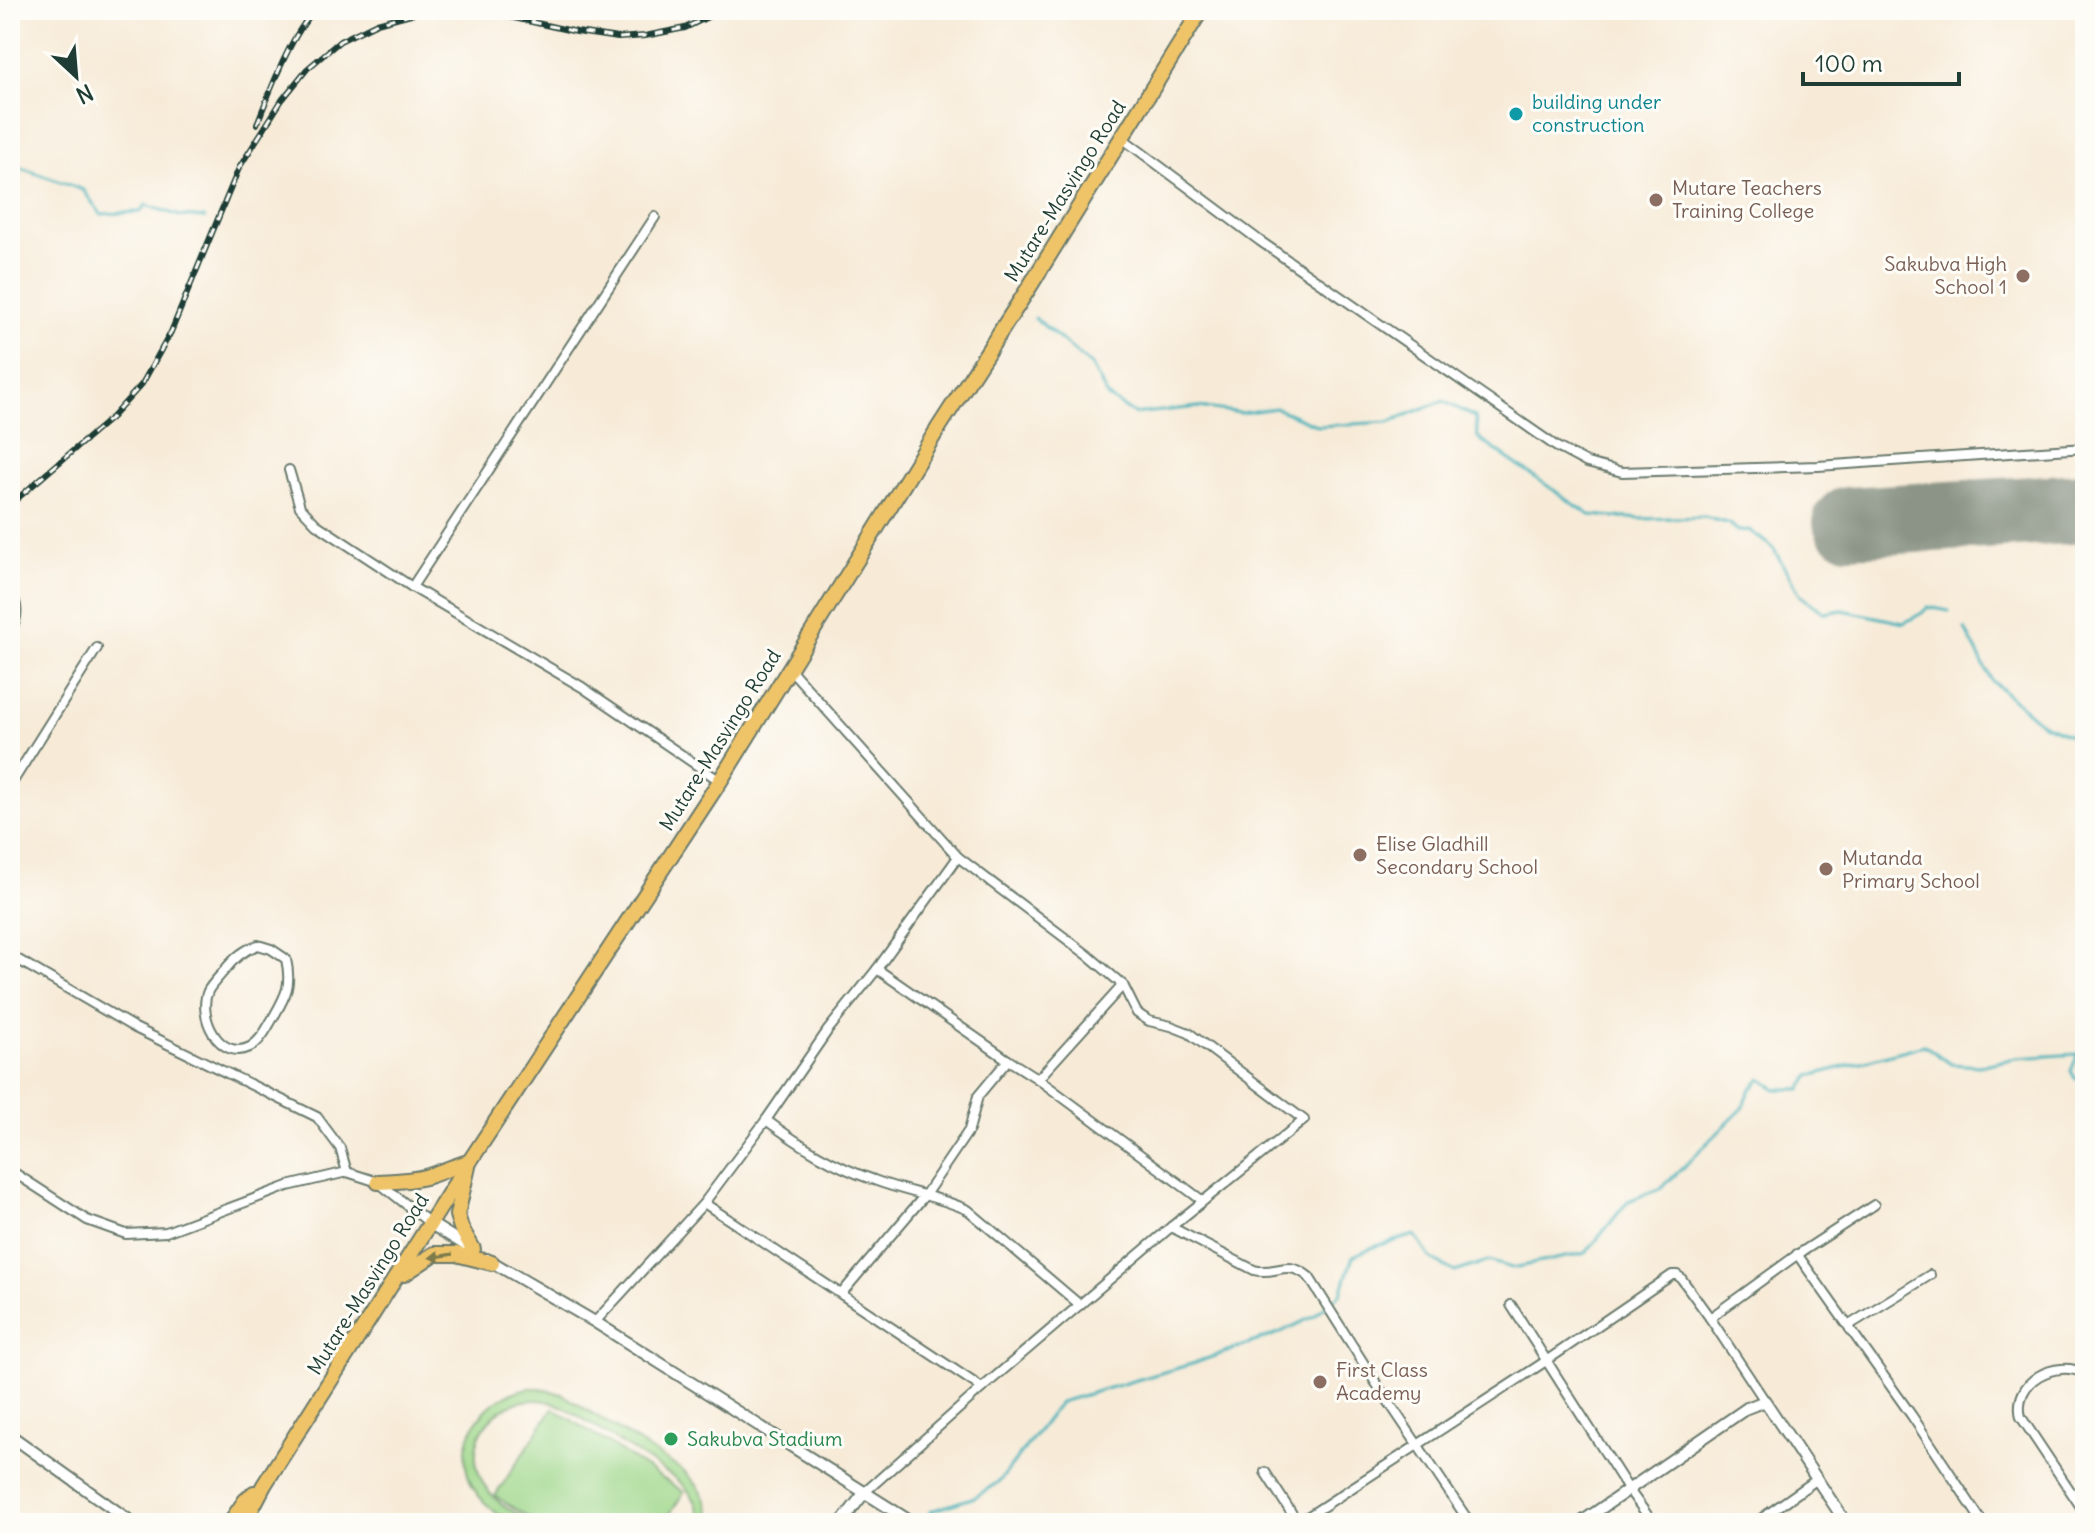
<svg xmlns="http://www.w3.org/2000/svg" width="2095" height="1533" font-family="Delius,sans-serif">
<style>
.green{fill:#9ed78a;stroke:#5e8a5f;stroke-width:2}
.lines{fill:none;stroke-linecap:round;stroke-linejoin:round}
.stream{stroke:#41b1ba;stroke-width:3}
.runway{stroke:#8b9486;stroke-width:70}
.minor-casing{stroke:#6b7a6d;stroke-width:12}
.tertiary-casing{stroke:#6b7a6d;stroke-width:14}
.trunk-casing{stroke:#6b7a6d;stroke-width:18}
.minor{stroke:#fff;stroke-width:8}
.tertiary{stroke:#fff;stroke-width:10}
.trunk{stroke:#efc469;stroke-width:14}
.rail-casing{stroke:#1f3d34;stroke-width:6}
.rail{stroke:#fdfcf7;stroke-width:3;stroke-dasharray:9;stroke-linecap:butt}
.oneway{fill:#7d7a4c}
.culture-dot{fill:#0f9aa8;stroke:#fdfcf7;stroke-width:3}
.education-dot{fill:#8d6e63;stroke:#fdfcf7;stroke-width:3}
.leisure-dot{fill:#2e9e5b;stroke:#fdfcf7;stroke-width:3}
.labels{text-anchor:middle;stroke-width:6;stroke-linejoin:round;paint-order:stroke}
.culture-label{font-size:20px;fill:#0d838f;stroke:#fdfcf7;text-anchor:start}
.education-label{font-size:20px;fill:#785e54;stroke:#fdfcf7;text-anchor:start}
.street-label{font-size:20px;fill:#1f3d34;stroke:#fdfcf7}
.leisure-label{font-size:20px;fill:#27864d;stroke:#fdfcf7;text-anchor:start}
</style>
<rect width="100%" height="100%" fill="#fdfcf7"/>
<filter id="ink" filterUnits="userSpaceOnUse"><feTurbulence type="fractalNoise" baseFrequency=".0125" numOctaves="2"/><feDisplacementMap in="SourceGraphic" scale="16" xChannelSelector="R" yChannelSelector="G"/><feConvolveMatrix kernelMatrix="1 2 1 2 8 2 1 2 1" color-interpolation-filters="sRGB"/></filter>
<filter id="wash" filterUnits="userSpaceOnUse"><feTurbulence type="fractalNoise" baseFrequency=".006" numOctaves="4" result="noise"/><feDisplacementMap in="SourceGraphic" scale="32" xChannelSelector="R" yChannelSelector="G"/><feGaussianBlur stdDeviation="1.8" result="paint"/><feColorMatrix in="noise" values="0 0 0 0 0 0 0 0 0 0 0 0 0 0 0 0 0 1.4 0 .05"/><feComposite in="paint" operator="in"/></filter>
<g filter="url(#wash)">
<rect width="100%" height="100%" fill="#f7ebd8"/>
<!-- green -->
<g class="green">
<path d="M529 1388H540L562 1394 682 1470C699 1484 710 1500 712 1523H702C699 1504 691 1491 676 1479L566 1408C514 1380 455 1430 483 1483 493 1502 514 1512 532 1523 526 1523 518 1524 513 1523 506 1521 497 1514 492 1509 441 1469 469 1398 529 1388Z"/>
<path d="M553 1408 684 1492 664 1523H537L495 1496Z"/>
</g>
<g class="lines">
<!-- stream -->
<g class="stream">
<path d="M10 164 83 190 101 214 140 212 146 205 180 216 205 218"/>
<path d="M1035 318 1092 366 1108 397 1134 414 1198 407 1241 413 1276 408 1318 426 1388 422 1443 401 1475 417 1478 438 1590 515 1641 519 1705 517 1730 524 1738 531 1749 530 1773 548 1801 596 1825 613 1843 610 1904 623 1922 613 1928 607 1949 611"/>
<path d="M1965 629 1992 681 2042 724 2080 739 2085 737"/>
<path d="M925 1523 931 1511 975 1497 1000 1481 1060 1402 1192 1364 1279 1333 1314 1316 1341 1293 1353 1256 1373 1247 1415 1235 1431 1259 1455 1272 1488 1261 1512 1268 1586 1253 1628 1201 1662 1188 1743 1108 1750 1090 1761 1079 1776 1089H1801L1810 1076 1924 1045 1951 1064 1979 1066 2016 1058 2078 1054 2071 1071 2075 1078H2085"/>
</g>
<!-- runway -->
<path class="runway" d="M1848 522 2085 508"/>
</g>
</g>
<g filter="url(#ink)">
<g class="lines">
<defs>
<g id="minor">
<path d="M1122 138 1260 241 1557 447 1587 463 1622 472 1818 466 2085 448"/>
<path d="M289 470 300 507 316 524 412 587 582 687 720 781"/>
<path d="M412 587 655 217"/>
<path d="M10 592C19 605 18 619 10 633"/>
<path d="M790 669 958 857 1089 956 1123 985 1137 1013 1149 1021 1171 1026 1189 1033 1304 1120 1171 1227 982 1388 865 1492"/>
<path d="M10 786 97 648"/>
<path d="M258 945 271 949 286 959C292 986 286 995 273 1018 267 1028 261 1041 250 1047 219 1062 197 1015 208 991 211 985 219 977 224 971 233 959 243 950 258 945Z"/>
<path d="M10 955 135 1028 317 1117 340 1148 347 1172"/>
<path d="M877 969 1008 1060 1038 1079 1203 1201"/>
<path d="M1038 1079 1123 985"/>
<path d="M766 1120C801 1146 833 1166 874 1180 905 1192 938 1196 968 1210L1080 1305"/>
<path d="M10 1170 87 1220 126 1234 166 1232 288 1186 347 1172 378 1182 431 1224"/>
<path d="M704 1203 982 1388"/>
<path d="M1171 1227 1254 1270C1276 1276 1286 1258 1309 1277L1376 1383 1470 1523"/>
<path d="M1797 1254 1912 1416 1983 1523"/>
<path d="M842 1293 925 1195 969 1130 978 1096 1008 1060"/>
<path d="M1511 1305 1629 1490 1653 1523"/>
<path d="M595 1322 704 1203 766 1120 828 1030 877 969 958 857"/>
<path d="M1850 1329 1851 1324 1930 1275"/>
<path d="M2085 1374C2056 1358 2012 1381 2021 1417L2085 1513"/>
<path d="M1765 1401 1710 1318 1794 1257 1874 1205"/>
<path d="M1265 1472 1298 1523"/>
<path d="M1298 1523 1546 1361 1672 1275H1677L1681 1278 1710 1318"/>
<path d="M1755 1523 1816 1480"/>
</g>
<g id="tertiary">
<path d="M431 1224 470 1248"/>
<path d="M487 1259 595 1322 913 1523"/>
<path d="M10 1435 133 1523"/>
<path d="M841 1523 865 1492"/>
<path d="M1580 1523 1747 1408 1765 1401 1846 1523"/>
</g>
<g id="trunk">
<path d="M378 1182C394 1181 410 1181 425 1177 440 1173 453 1166 469 1162L457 1215 461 1228 473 1249"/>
<path d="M404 1274 434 1254H456L492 1263"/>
<path d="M230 1523 245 1501 254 1493"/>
<path d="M244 1523 264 1485 464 1170 720 781 939 427 1030 286 1201 10"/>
</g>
</defs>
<!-- minor casing -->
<use href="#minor" class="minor-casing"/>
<!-- tertiary casing -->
<use href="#tertiary" class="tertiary-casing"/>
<!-- trunk casing -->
<use href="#trunk" class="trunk-casing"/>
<!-- minor -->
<use href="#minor" class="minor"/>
<!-- tertiary -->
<use href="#tertiary" class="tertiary"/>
<!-- trunk -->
<use href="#trunk" class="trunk"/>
<defs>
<g id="rail">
<path d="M478 10 577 32 618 38 645 36 685 28 722 10"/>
<path d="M257 124C271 89 290 36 315 10"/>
<path d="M10 505 112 417 142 384 171 332 239 168 282 100 307 69 340 41 377 23 426 10"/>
</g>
</defs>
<!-- rail casing -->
<use href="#rail" class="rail-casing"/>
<!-- rail -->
<use href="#rail" class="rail"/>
</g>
<!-- one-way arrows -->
<defs><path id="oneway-solid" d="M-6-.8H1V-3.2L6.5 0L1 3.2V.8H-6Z" transform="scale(2)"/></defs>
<use class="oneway" href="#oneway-solid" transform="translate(441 1256) rotate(171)"/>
</g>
<!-- markers -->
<circle class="culture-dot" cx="1516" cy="114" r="8"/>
<g class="education-dot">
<circle cx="1656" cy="200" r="8"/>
<circle cx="2023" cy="276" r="8"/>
<circle cx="1360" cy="855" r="8"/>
<circle cx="1826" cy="869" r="8"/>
<circle cx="1320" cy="1382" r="8"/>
</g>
<circle class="leisure-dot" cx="671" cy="1439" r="8"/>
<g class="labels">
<!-- culture labels -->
<g class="culture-label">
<text x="1532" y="109">building under<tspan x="1532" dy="23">construction</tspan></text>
</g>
<!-- education labels -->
<g class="education-label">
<text x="1672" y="195">Mutare Teachers<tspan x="1672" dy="23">Training College</tspan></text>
<text x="2007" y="271" text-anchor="end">Sakubva High<tspan x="2007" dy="23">School 1</tspan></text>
<text x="1376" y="851">Elise Gladhill<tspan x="1376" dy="23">Secondary School</tspan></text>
<text x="1842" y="865">Mutanda<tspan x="1842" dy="23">Primary School</tspan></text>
<text x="1336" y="1377">First Class<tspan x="1336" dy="23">Academy</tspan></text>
</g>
<!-- street labels -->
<g class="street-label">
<text transform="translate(1065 191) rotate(-58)" y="7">Mutare-Masvingo Road</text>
<text transform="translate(720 740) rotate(-58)" y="7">Mutare-Masvingo Road</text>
<text transform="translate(368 1284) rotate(-58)" y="7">Mutare-Masvingo Road</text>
</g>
<!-- leisure labels -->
<g class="leisure-label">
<text x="687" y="1446">Sakubva Stadium</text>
</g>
</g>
<!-- margin -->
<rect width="2095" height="1533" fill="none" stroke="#fdfcf7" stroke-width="40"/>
<!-- north arrow -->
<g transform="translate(76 76) rotate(154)" stroke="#fdfcf7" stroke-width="6" paint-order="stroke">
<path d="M0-6L14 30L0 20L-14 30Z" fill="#1f3d34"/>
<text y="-12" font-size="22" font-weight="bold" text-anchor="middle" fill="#1f3d34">N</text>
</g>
<!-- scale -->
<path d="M1803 72v12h156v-12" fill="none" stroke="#1f3d34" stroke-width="4"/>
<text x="1815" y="72" font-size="24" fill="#1f3d34" stroke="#fdfcf7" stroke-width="6" paint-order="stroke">100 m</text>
</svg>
